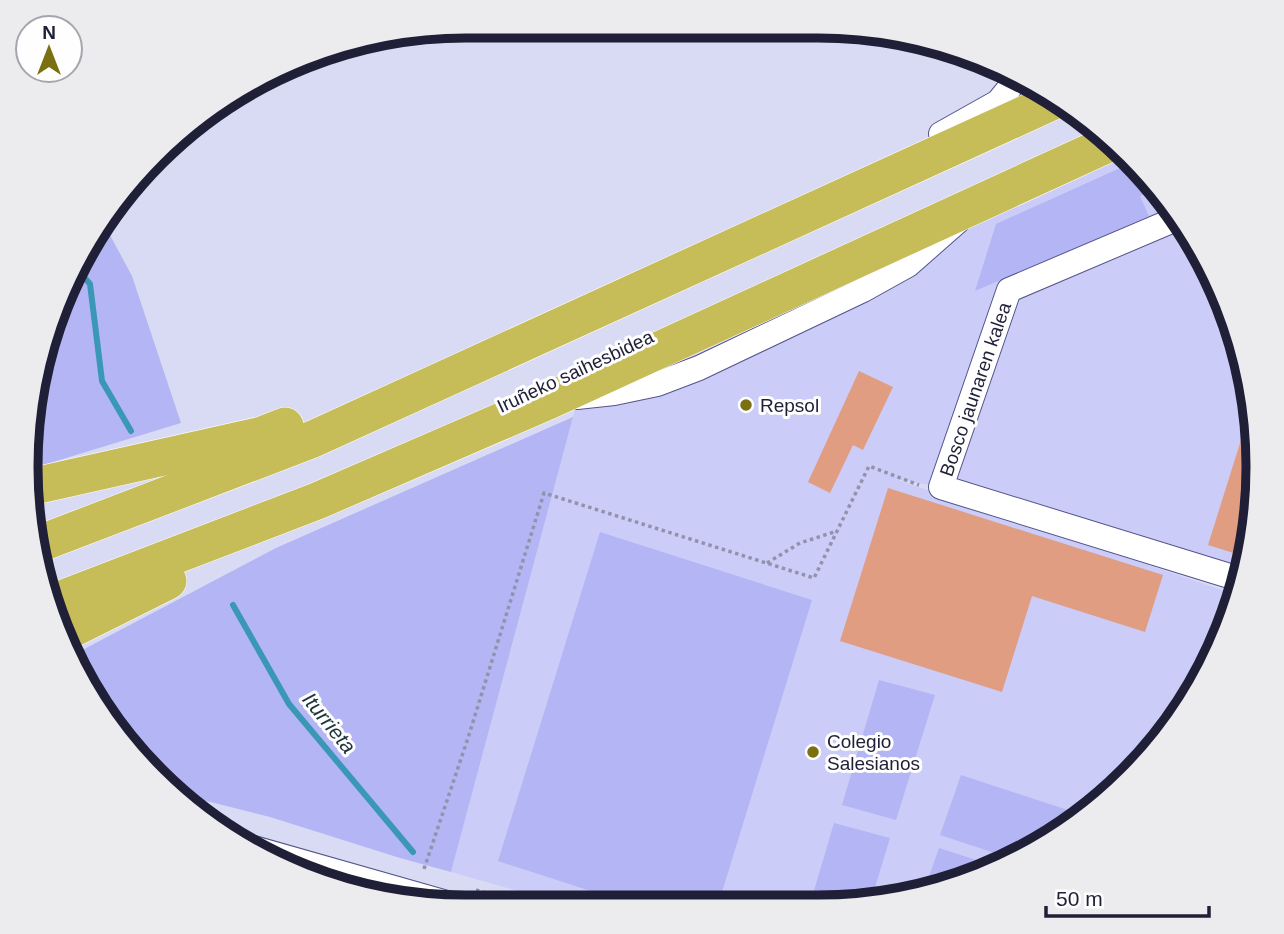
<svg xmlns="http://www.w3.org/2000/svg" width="1284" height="934" font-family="Helvetica,sans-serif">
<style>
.built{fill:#cbcdf8}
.green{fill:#b4b5f4}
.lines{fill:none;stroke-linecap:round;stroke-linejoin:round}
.stream{stroke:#3b97b6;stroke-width:6}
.building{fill:#e09d82}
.minor-casing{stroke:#54538b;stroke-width:26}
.highway-casing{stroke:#fff;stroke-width:38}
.path{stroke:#9192ab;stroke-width:3.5;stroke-dasharray:3.5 3.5;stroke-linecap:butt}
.minor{stroke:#fff;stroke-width:24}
.highway{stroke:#c6bc58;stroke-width:37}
.poi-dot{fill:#7a7011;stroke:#fefefe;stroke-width:2.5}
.labels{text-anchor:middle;stroke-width:6;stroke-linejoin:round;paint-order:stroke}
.street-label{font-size:19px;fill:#1f1f37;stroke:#fefefe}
.poi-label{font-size:19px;fill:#1f1f37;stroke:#fefefe;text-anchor:start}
.water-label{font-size:21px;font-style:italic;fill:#1e333b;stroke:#fefefe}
.rim{fill:none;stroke:#1f1f37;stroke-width:9}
</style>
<rect width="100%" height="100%" fill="#d9dbf5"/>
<!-- built -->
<path class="built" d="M1106 142 1166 198 1243 353 1254 524 1236 578 941 487 895 479 1231 593 1199 687 1086 816 986 874 875 904 570 906 451 872 579 394Z"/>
<!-- green -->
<g class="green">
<path d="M1129 164 1156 189 1140 196 1149 216 975 291 996 224Z"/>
<path d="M104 224 132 276 181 423 30 469V409L72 272Z"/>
<path d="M573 417 451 872 400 858 270 817 187 796 118 736 71 656 276 548Z"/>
<path d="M600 532 812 600 718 905H634L498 861Z"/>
<path d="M879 680 935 695 896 820 842 805Z"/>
<path d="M961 775 1086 816 1013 859 940 835Z"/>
<path d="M834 823 890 838 870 904H810Z"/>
<path d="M939 848 998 867 986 874 924 891Z"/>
</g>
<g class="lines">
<!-- stream -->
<g class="stream">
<path d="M75 267 90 284 102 381 131 431"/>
<path d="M233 605 289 704 413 852"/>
</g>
</g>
<!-- building -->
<g class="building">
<path d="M859 371 893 387 863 450 853 445 830 493 808 482Z"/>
<path d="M1247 421 1254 524 1243 556 1208 545Z"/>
<path d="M888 488 1163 575 1145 632 1032 596 1002 692 840 641Z"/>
</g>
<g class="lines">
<defs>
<g id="minor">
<path d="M941 134 998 102 1016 80"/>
<path d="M1176 219 1009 290 941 487 1236 578"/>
<path d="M577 397 614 393 657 384 699 368 863 290 908 265 958 221"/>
<path d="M243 845 461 907"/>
</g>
<g id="highway">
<path d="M30 487 262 435 285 426"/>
<path d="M36 545 313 439 1058 99"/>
<path d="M51 603 317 501 548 401 1108 144"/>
<path d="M60 635 168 581"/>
</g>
</defs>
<!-- minor casing -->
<use href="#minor" class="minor-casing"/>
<!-- highway casing -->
<use href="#highway" class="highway-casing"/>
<!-- path -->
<g class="path">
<path d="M767 563 800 543 834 532"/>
<path d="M211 817 236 824"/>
<path d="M424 869 468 738 544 493 814 578 869 466 919 485"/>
<path d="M476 890 532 906"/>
</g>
<!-- minor -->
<use href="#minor" class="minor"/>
<!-- highway -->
<use href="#highway" class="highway"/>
</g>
<!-- markers -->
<g class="poi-dot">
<circle cx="746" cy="405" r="7"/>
<circle cx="813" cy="752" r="7"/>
</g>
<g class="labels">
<!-- street labels -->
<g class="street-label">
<text transform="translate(575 371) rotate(-25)" y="7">Iruñeko saihesbidea</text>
<text transform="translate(975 389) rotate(-71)" y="7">Bosco jaunaren kalea</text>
</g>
<!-- poi labels -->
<g class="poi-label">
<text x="760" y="412">Repsol</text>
<text x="827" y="748">Colegio<tspan x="827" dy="22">Salesianos</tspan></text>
</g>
<!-- water labels -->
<g class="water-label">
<text transform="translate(329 723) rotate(51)" y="7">Iturrieta</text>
</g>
</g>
<!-- crop -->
<path d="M0 0H1284V934H0ZM466 38H818A428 428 0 0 1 1246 466V467A428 428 0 0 1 818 895H466A428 428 0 0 1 38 467V466A428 428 0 0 1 466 38Z" fill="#ececee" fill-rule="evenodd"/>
<path class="rim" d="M466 38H818A428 428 0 0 1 1246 466V467A428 428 0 0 1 818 895H466A428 428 0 0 1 38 467V466A428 428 0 0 1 466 38Z"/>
<!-- north arrow -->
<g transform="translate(49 49)"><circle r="33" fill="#fefefe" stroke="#a5a5ae" stroke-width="2"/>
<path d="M0-5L12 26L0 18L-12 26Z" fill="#7a7011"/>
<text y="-10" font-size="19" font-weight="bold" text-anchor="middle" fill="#1f1f37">N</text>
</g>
<!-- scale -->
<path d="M1046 906v10h163v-10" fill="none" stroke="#1f1f37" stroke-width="3.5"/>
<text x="1056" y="906" font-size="21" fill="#1f1f37" stroke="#fefefe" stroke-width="5" paint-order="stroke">50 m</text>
</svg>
